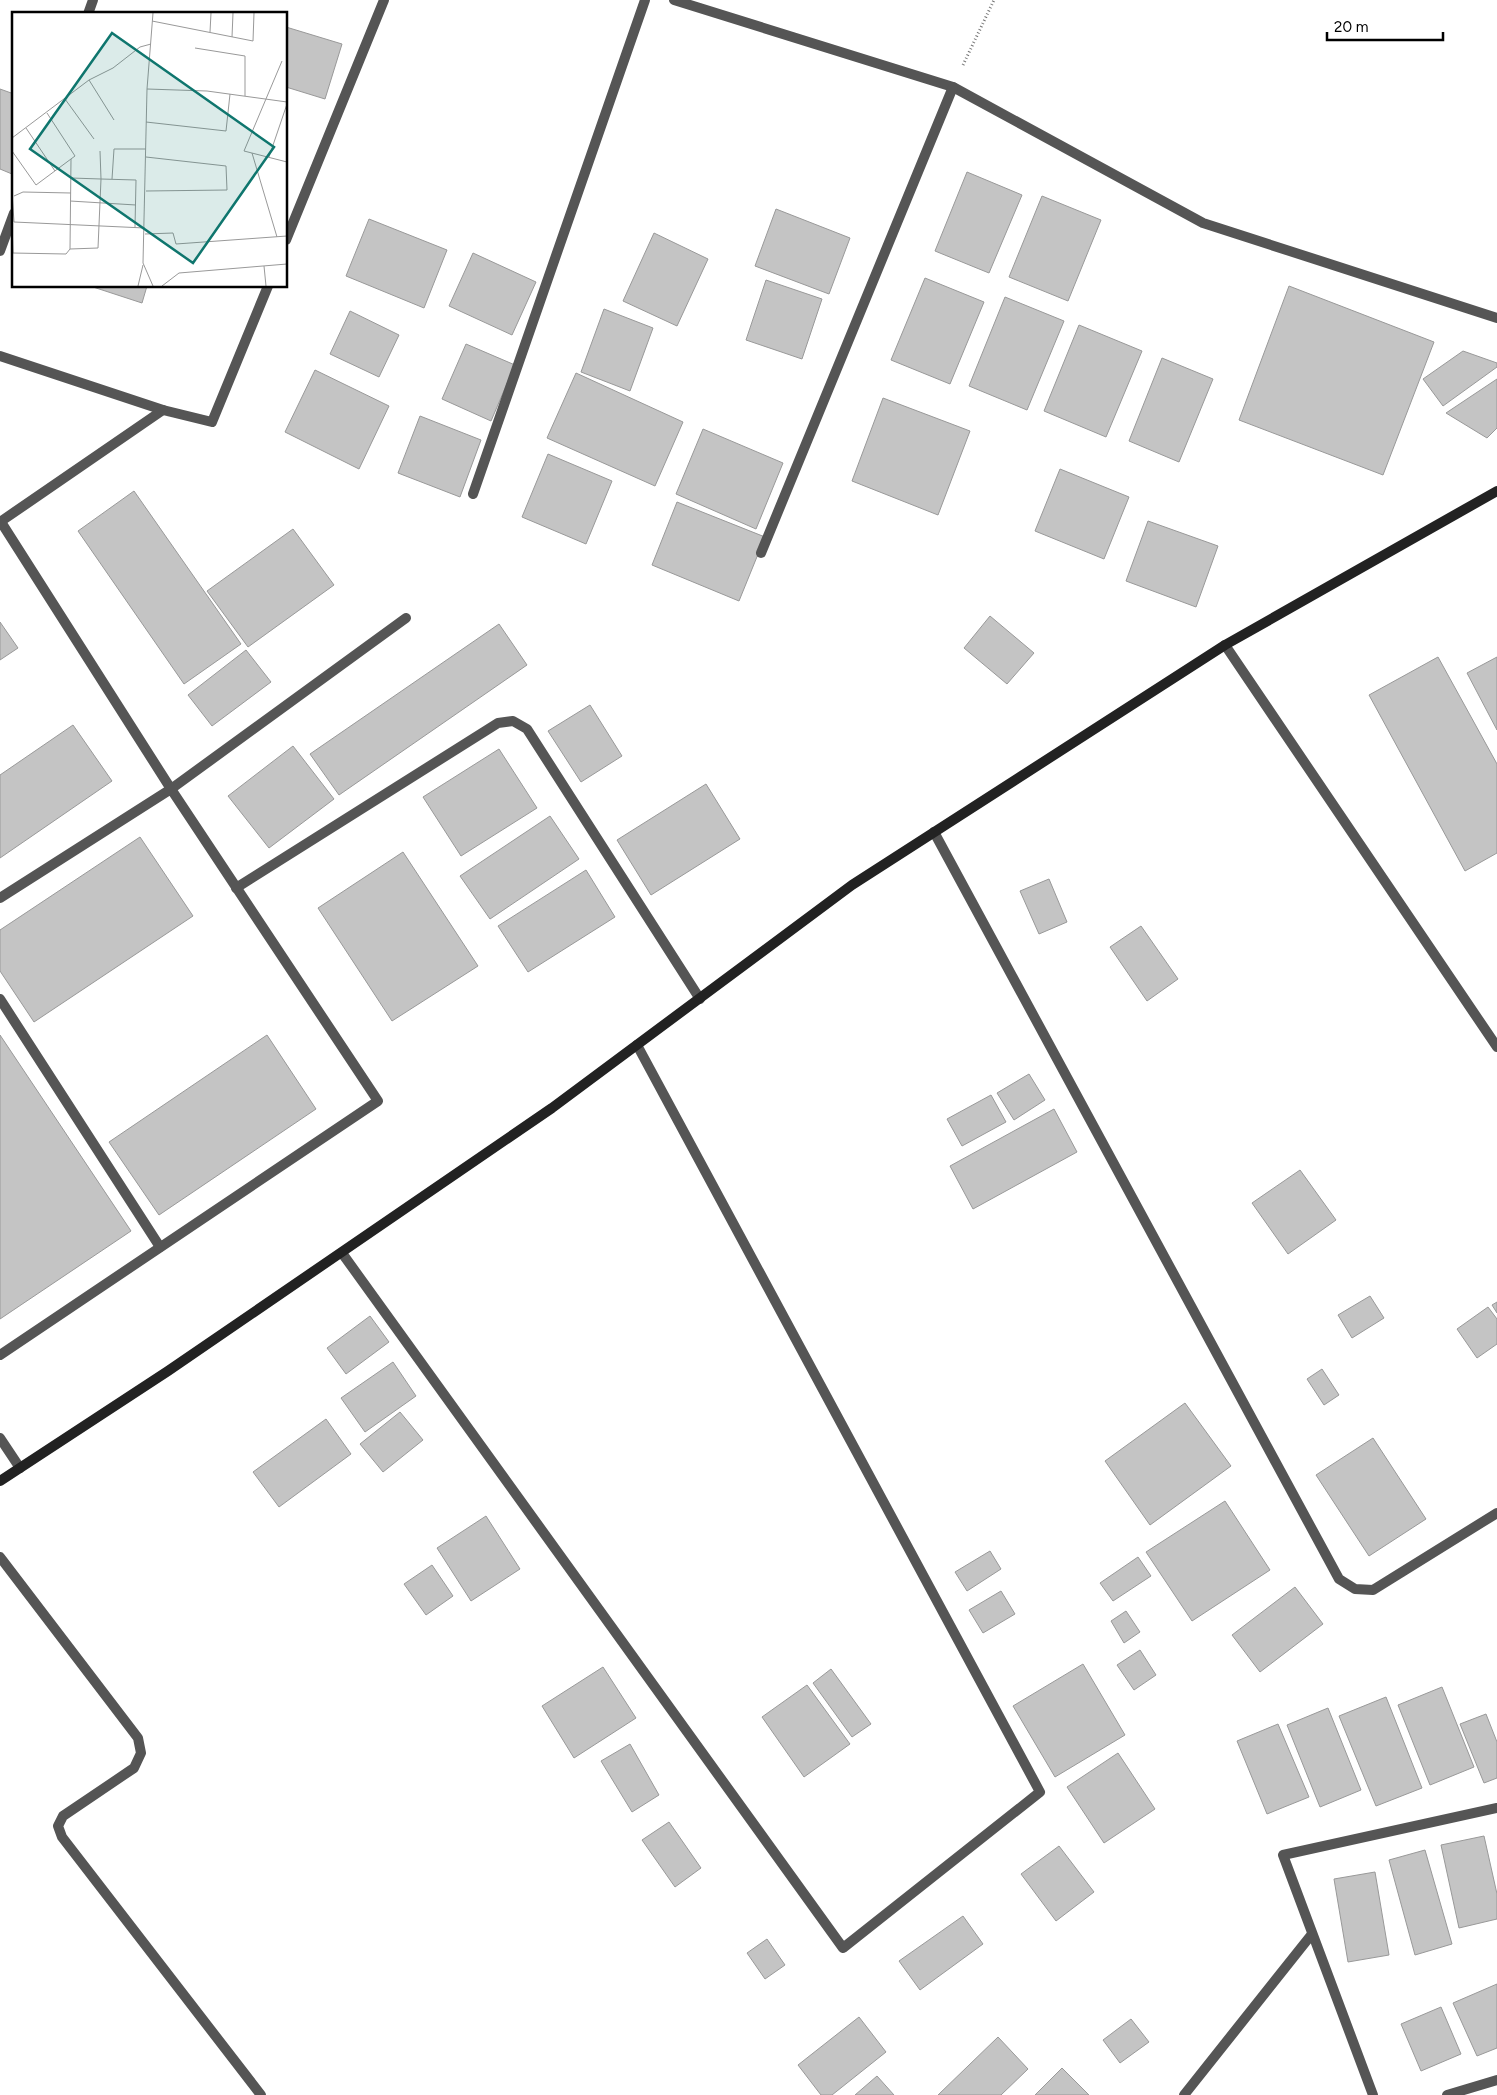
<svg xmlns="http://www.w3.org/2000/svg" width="1497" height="2095" font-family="Figtree,sans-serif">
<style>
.building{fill:#c4c4c4;stroke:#999}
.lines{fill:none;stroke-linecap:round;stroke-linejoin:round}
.path{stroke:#777;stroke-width:3;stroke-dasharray:1 2.5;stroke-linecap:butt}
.minor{stroke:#555;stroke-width:10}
.secondary{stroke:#222;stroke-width:10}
.inset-road{fill:none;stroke:#999;stroke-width:1}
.view{fill:#0f766e;fill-opacity:0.15;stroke:#0f766e;stroke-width:2.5}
.inset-edge{fill:none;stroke:#000;stroke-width:2.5}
</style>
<rect width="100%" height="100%" fill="#fff"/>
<!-- building -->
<g class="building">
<path d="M286 27 342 44 325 99 286 87Z"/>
<path d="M0 89 14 94V167L12 174 0 169Z"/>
<path d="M967 172 1022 195 989 273 935 251Z"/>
<path d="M1042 196 1101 220 1068 301 1009 277Z"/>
<path d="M776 209 850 238 829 294 755 266Z"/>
<path d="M369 219 447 250 424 308 346 276Z"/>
<path d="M654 233 708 259 677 326 623 301Z"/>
<path d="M473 253 536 282 512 335 449 306Z"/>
<path d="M925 278 984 302 950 384 891 360Z"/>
<path d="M766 280 822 299 802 359 746 340Z"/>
<path d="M90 286H147L142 303Z"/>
<path d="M1289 286 1434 342 1383 475 1239 420Z"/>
<path d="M1005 297 1064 321 1027 410 969 386Z"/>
<path d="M604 309 653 328 630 391 581 372Z"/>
<path d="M350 311 399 335 379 377 330 354Z"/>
<path d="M1079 325 1142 351 1106 437 1044 411Z"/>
<path d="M466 344 515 365 491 421 442 399Z"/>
<path d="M1463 351 1497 363V367L1443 406 1423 379Z"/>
<path d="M1162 358 1213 379 1179 462 1129 441Z"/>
<path d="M315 370 389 406 359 469 285 432Z"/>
<path d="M576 373 683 422 655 486 547 438Z"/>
<path d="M1497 379V428L1487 438 1446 413Z"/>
<path d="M883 398 970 431 938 515 852 481Z"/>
<path d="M420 416 481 440 460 497 398 473Z"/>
<path d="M703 429 783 463 756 529 676 494Z"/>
<path d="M548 454 612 481 586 544 522 517Z"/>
<path d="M1060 469 1129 497 1104 559 1035 531Z"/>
<path d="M134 491 241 644 184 684 78 531Z"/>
<path d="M677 502 765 537 739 601 652 565Z"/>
<path d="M1148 521 1218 546 1196 607 1126 581Z"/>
<path d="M293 529 334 585 248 647 207 591Z"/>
<path d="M990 616 1034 653 1007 684 964 648Z"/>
<path d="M0 622 18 648 0 660Z"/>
<path d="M499 624 527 665 339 795 310 754Z"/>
<path d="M246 650 271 682 212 726 188 695Z"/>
<path d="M1438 657 1497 764V853L1465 871 1369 695Z"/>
<path d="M1497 657V730L1467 673Z"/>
<path d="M590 705 622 756 581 782 548 731Z"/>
<path d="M73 725 112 781 0 858V775Z"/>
<path d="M293 746 334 799 269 848 228 796Z"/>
<path d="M499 749 537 808 461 856 423 797Z"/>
<path d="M706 784 740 839 651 895 617 840Z"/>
<path d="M550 816 579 859 490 919 460 876Z"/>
<path d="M140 837 193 916 34 1022 0 971V930Z"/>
<path d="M403 852 478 966 392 1021 318 908Z"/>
<path d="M586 870 615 917 528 972 498 926Z"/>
<path d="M1049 879 1067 922 1039 934 1020 891Z"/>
<path d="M1141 926 1178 979 1147 1001 1110 947Z"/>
<path d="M0 1035 131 1231 0 1319Z"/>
<path d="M267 1035 316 1109 159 1215 109 1142Z"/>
<path d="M1029 1074 1045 1100 1014 1120 997 1093Z"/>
<path d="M991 1095 1006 1122 962 1146 947 1119Z"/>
<path d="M1054 1109 1077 1152 973 1209 950 1166Z"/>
<path d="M1300 1170 1336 1220 1288 1254 1252 1203Z"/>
<path d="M1370 1296 1384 1318 1352 1338 1338 1315Z"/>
<path d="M1497 1302V1313L1492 1305Z"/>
<path d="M1488 1307 1497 1319V1344L1477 1358 1457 1329Z"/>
<path d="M370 1316 389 1342 346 1374 327 1348Z"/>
<path d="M393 1362 416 1396 365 1432 341 1398Z"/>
<path d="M1322 1369 1339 1395 1324 1405 1307 1379Z"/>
<path d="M1185 1403 1231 1466 1150 1525 1105 1461Z"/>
<path d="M400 1412 423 1440 383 1472 360 1444Z"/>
<path d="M326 1419 351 1454 279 1507 253 1472Z"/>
<path d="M1373 1438 1426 1519 1369 1556 1316 1475Z"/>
<path d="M1225 1501 1270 1570 1192 1621 1146 1552Z"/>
<path d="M486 1516 520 1569 471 1601 437 1548Z"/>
<path d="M990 1551 1001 1569 967 1591 955 1572Z"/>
<path d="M1138 1557 1151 1576 1113 1601 1100 1583Z"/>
<path d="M432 1565 453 1596 426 1615 404 1584Z"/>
<path d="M1295 1587 1323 1624 1260 1672 1232 1635Z"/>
<path d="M1001 1591 1015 1614 983 1633 969 1610Z"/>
<path d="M1126 1611 1140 1632 1124 1643 1111 1621Z"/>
<path d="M1140 1650 1156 1675 1134 1690 1117 1665Z"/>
<path d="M1083 1664 1125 1735 1055 1777 1013 1706Z"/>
<path d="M603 1667 636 1718 574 1758 542 1706Z"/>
<path d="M831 1669 871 1724 852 1737 813 1683Z"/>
<path d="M807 1685 850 1744 804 1777 762 1717Z"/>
<path d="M1442 1687 1474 1767 1430 1785 1398 1705Z"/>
<path d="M1386 1697 1422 1788 1376 1806 1339 1716Z"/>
<path d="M1328 1708 1361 1790 1320 1807 1287 1725Z"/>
<path d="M1486 1714 1497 1742V1778L1484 1783 1460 1724Z"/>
<path d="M1278 1724 1309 1797 1267 1814 1237 1741Z"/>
<path d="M630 1744 659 1795 632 1812 601 1761Z"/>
<path d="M1118 1753 1155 1809 1104 1843 1067 1787Z"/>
<path d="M669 1822 701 1868 675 1887 642 1840Z"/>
<path d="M1484 1836 1497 1894V1919L1459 1928 1441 1845Z"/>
<path d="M1059 1846 1094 1892 1056 1921 1021 1874Z"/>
<path d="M1425 1850 1452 1944 1415 1955 1389 1860Z"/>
<path d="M1375 1872 1389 1955 1348 1962 1334 1879Z"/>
<path d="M963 1916 983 1944 920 1990 899 1961Z"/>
<path d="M767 1939 785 1965 765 1979 747 1953Z"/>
<path d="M1497 1984V2048L1477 2056 1453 2003Z"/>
<path d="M1441 2007 1461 2054 1421 2071 1401 2024Z"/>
<path d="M859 2017 886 2052 832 2095H821L798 2065Z"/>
<path d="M1131 2019 1149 2042 1120 2063 1103 2040Z"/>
<path d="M998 2037 1028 2069 1001 2095H938Z"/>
<path d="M1062 2068 1089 2095H1035Z"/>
<path d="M877 2076 894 2095H855Z"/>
</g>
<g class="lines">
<!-- path -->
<path class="path" d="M963 65 994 0"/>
<!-- minor -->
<g class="minor">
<path d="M674 0 953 87 1203 223 1497 318"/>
<path d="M88 14 93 0"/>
<path d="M286 240 384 0"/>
<path d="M0 251 14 213"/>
<path d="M0 356 163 410 212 422 268 286"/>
<path d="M473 494 645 0"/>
<path d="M0 522 163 410"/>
<path d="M1 522 171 789 406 618"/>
<path d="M761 553 953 87"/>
<path d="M1225 645 1497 1047"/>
<path d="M934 832 1339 1579 1355 1589 1373 1590 1497 1513"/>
<path d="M236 888 498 723 513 721 527 729 700 999"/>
<path d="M0 898 171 789 378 1101 0 1355"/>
<path d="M0 999 160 1247"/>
<path d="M342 1253 843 1948 1040 1792 637 1045"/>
<path d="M0 1438 20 1468"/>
<path d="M0 1557 138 1738 141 1753 134 1768 63 1816 58 1826 62 1837 261 2095"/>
<path d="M1184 2095 1312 1934"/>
<path d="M1373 2095 1283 1855 1497 1808"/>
<path d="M1447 2095 1497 2080"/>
</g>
<!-- secondary -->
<path class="secondary" d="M0 1481 168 1371 552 1108 852 885 1225 645 1497 491"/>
</g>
<!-- overview -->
<g transform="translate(12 12)">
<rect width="275" height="275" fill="#fff"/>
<path class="inset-road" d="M141 1 135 77 131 251 141 274M140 9 241 29 242 1M198 20 199 1M220 25 221 1M183 36 233 44V84M270 49 232 139 275 150M77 68 102 108M135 77 195 79 275 90M53 87 82 127M134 110 214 119 218 82M14 116 43 159M0 126 77 68 101 56 128 35 139 32M0 139 24 173 63 144 35 101M240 141 265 225M134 145 214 154 215 178 134 179M257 145 275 92M59 147 58 237 86 236 89 167 124 168 123 215M59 166 89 167 88 139M100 167 102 137H134M0 181 2 210 133 216M2 184 11 180 59 181M58 189 124 193M0 210 1 241M133 222 161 221 164 232 275 224M0 241 54 242 58 237M252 254 254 274M126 274 131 253M150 274 167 261 275 252"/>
<path class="view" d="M100 21 262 135 181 251 18 137Z"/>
<rect width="275" height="275" class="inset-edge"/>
</g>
<!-- scale -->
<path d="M1327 32v8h116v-8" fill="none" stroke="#000000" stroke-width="2.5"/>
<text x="1334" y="32" font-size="15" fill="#000000" stroke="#ffffff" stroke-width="4" paint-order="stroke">20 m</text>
</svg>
